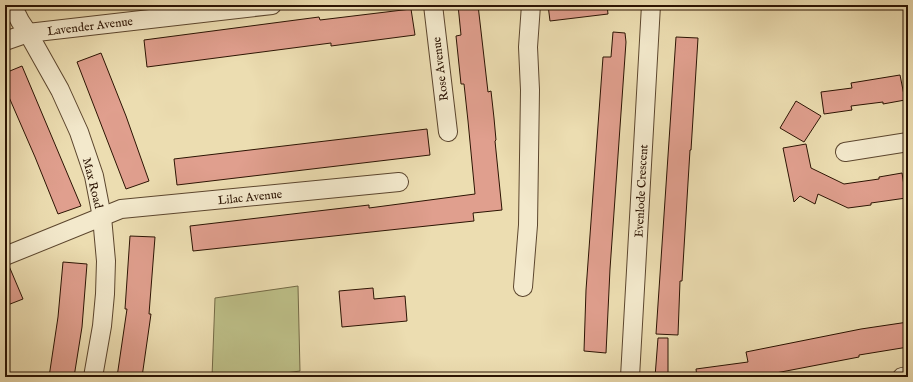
<svg xmlns="http://www.w3.org/2000/svg" width="913" height="382" font-family="'IM FELL English',serif">
<style>
.green{fill:#bdbf88;stroke:#746a46}
.building{fill:#e09f8e;stroke:#2c1403}
.lines{fill:none;stroke-linecap:round;stroke-linejoin:round}
.minor-casing{stroke:#5c462e;stroke-width:20}
.minor{stroke:#f3e9cc;stroke-width:18}
.labels{text-anchor:middle;stroke-width:3;stroke-linejoin:round;paint-order:stroke}
.street-label{font-size:12px;fill:#2c1403;stroke:#f3e9cc}
</style>
<rect width="100%" height="100%" fill="#ecddb1"/>
<filter id="stains"><feTurbulence type="fractalNoise" baseFrequency=".005" numOctaves="4"/><feColorMatrix values="0 0 0 0 .2 0 0 0 0 .09 0 0 0 0 .02 0 0 0 .5 -.17"/></filter>
<radialGradient id="worn" r=".72"><stop offset=".6" stop-color="#630" stop-opacity="0"/><stop offset="1" stop-color="#630" stop-opacity=".3"/></radialGradient>
<!-- green -->
<path class="green" d="M298 286 300 371 257 377H212L215 298Z"/>
<!-- building -->
<g class="building">
<path d="M458 5H478L488 92 491 91 494 118 496 140 495 141 502 210 473 213 474 221 193 251 190 226 369 205V208L475 194 468 121 464 84H461L456 36 461 35Z"/>
<path d="M548 5H607L608 14 550 21Z"/>
<path d="M411 9 415 35 331 46V43L147 67 144 40 319 17 320 20Z"/>
<path d="M613 32 625 33 626 42 610 269 606 353 584 351 586 290 603 57H611Z"/>
<path d="M676 37 698 38 691 150H690L682 281H680L678 335 656 334Z"/>
<path d="M101 53 126 116 149 181 126 189 77 62Z"/>
<path d="M22 66 81 206 58 214 35 157 5 88V73Z"/>
<path d="M900 75 905 100 883 104V102L851 106 852 110 824 114 821 92 852 88 851 83Z"/>
<path d="M796 101 821 116 804 142 780 128Z"/>
<path d="M427 129 430 155 177 185 174 159Z"/>
<path d="M806 144 811 168 844 184 879 179V177L902 173 906 198 871 203V205L848 208 818 194 815 204 800 196 794 202 783 148Z"/>
<path d="M130 236 155 237 149 314H151L142 377H117L127 309H125Z"/>
<path d="M63 262 87 264 82 327 74 377H49L58 317Z"/>
<path d="M5 266H9L23 299 5 306Z"/>
<path d="M373 288 374 299 405 296 407 321 342 327 339 291Z"/>
<path d="M908 322V347L859 355V357L755 377H697L696 369 748 362 746 352 861 329Z"/>
<path d="M658 338H668V377H655Z"/>
</g>
<g class="lines">
<defs>
<g id="minor">
<path d="M12 5 20 21 28 33 60 90 79 132 94 176 102 217 106 261 105 294 102 326 93 377"/>
<path d="M433 5 448 132"/>
<path d="M5 41 28 33 272 5"/>
<path d="M845 152 908 142"/>
<path d="M5 256 121 209 399 182"/>
<path d="M523 287 528 225 530 90 528 47 531 5"/>
<path d="M630 377 651 5"/>
<path d="M902 377 908 376"/>
</g>
</defs>
<!-- minor casing -->
<use href="#minor" class="minor-casing"/>
<!-- minor -->
<use href="#minor" class="minor"/>
</g>
<g class="labels">
<!-- street labels -->
<g class="street-label">
<text transform="translate(90 26) rotate(-7)" y="4">Lavender Avenue</text>
<text transform="translate(440 69) rotate(-97)" y="4">Rose Avenue</text>
<text transform="translate(93 183) rotate(76)" y="4">Max Road</text>
<text transform="translate(641 191) rotate(-87)" y="4">Evenlode Crescent</text>
<text transform="translate(250 197) rotate(-6)" y="4">Lilac Avenue</text>
</g>
</g>
<!-- margin -->
<rect width="913" height="382" fill="none" stroke="#ecddb1" stroke-width="20"/>
<rect x="6" y="6" width="901" height="370" fill="none" stroke="#2c1403" stroke-width="2"/>
<rect x="10" y="10" width="893" height="362" fill="none" stroke="#2c1403"/>
<rect width="100%" height="100%" filter="url(#stains)"/>
<rect width="100%" height="100%" fill="url(#worn)"/>
</svg>
